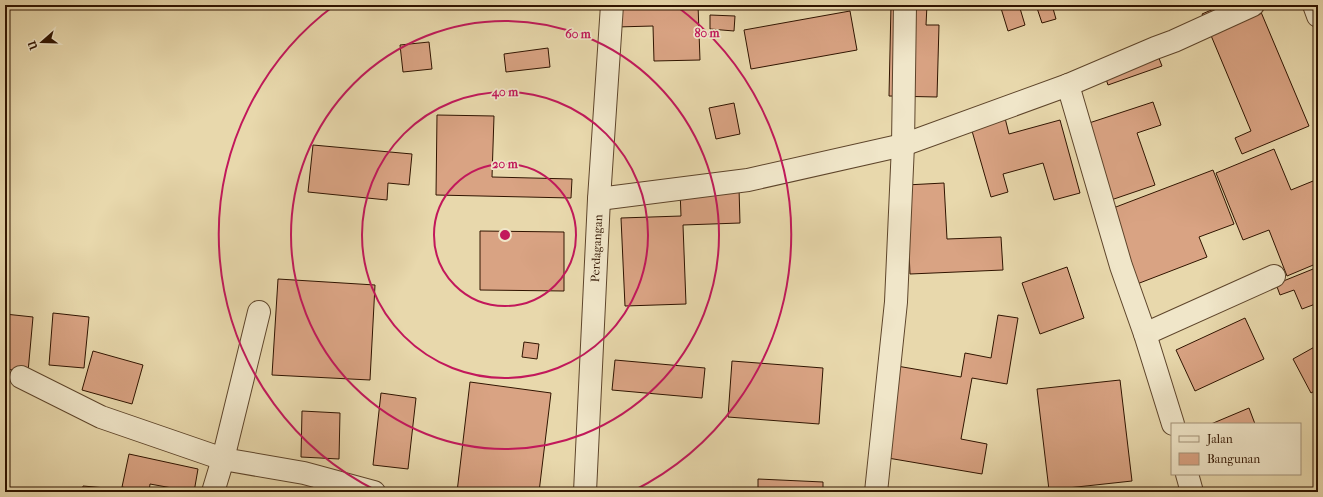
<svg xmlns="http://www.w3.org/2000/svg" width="1323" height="497" font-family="'IM FELL French Canon',serif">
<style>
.building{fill:#d9a383;stroke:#301400}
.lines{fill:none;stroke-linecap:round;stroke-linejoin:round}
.minor-casing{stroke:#5e452b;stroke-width:24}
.minor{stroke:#f0e6c9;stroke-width:22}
.ring{fill:none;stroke:#c2185b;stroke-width:2}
.labels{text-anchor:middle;stroke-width:3.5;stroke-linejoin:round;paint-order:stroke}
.street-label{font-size:12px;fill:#301400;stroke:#f0e6c9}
.centre{fill:#c2185b;stroke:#f0e6c9;stroke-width:2}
.ring-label{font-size:12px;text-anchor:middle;font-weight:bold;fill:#c2185b;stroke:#f0e6c9;stroke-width:3.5;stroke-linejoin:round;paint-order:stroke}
</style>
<rect width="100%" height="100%" fill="#e8d8ac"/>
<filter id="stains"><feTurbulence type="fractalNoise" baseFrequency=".005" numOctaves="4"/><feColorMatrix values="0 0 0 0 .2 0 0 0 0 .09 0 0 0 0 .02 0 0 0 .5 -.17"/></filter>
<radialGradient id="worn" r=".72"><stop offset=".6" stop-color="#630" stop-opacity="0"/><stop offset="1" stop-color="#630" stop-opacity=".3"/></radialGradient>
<!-- building -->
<g class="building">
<path d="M616 5H698L700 60 654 61 653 26 616 27Z"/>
<path d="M891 5H927L926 25H939L937 97 889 96Z"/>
<path d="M1000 5H1019L1025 25 1008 31Z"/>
<path d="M1036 5H1052L1056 19 1042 23Z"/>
<path d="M1223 5H1258L1309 126 1242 154 1235 138 1251 131 1202 14Z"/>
<path d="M850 11 857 50 751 69 744 30Z"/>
<path d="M710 15 735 16 734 31 710 29Z"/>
<path d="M429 42 432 69 403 72 400 45Z"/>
<path d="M548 48 550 67 506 72 504 54Z"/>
<path d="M1155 48 1162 66 1108 85 1102 67Z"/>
<path d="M1153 102 1161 125 1137 133 1155 185 1111 200 1086 124Z"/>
<path d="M734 103 740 134 716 139 709 108Z"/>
<path d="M1004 114 1009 134 1060 120 1080 193 1054 200 1043 163 1003 174 1008 192 991 197 970 124Z"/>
<path d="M437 115 494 116 492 177 572 179 571 198 436 195Z"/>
<path d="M313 145 412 154 409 185 388 183 387 200 308 192Z"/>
<path d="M1274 149 1291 190 1318 179V263L1287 276 1269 230 1243 240 1216 173Z"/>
<path d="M1213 170 1234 224 1199 237 1207 257 1137 284 1108 210Z"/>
<path d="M944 183 947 239 1001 237 1003 270 910 274 906 185Z"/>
<path d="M739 188 740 223 683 225 686 304 625 306 621 218 681 216 680 190Z"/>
<path d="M480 231 564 232V291L480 290Z"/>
<path d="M1067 267 1084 318 1040 334 1022 283Z"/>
<path d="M1318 267V303L1302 309 1294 290 1280 295 1276 284Z"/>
<path d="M278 279 375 285 370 380 272 375Z"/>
<path d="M53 313 89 317 84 368 49 365Z"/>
<path d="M5 314 33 317 28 372 5 369Z"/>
<path d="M998 315 1018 318 1007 384 972 378 961 439 987 444 982 474 882 457 897 366 961 377 965 353 991 358Z"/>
<path d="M1245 318 1264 359 1195 391 1176 350Z"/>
<path d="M524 342 539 344 537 359 522 357Z"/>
<path d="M1318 345V389L1311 393 1293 359Z"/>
<path d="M93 351 143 365 132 404 82 390Z"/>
<path d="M615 360 705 368 702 398 612 390Z"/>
<path d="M732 361 823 368 819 424 728 417Z"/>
<path d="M1120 380 1132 481 1049 490 1037 389Z"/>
<path d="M470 382 551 393 539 492H457Z"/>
<path d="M381 393 416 398 408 469 373 465Z"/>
<path d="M1249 408 1255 424H1211Z"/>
<path d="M302 411 340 413 339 459 301 457Z"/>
<path d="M129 454 198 469 194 492 150 484 149 492 122 487Z"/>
<path d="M758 479 823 482V492H758Z"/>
<path d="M83 486 106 488V492H82Z"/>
</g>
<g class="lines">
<defs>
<g id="minor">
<path d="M1314 5 1318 16"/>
<path d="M1068 85 1121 266 1145 334 1173 424"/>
<path d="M599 199 748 180 903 145 1068 85 1155 48 1174 41 1253 5"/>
<path d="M1145 334 1274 276"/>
<path d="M21 377 101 417 223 459 259 312"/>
<path d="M1187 474 1192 492"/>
<path d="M213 492 223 459 304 473 374 492"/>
<path id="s1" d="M585 492 599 199 612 5"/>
<path d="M876 492 896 302 903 145 905 5"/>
</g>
</defs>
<!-- minor casing -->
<use href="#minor" class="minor-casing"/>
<!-- minor -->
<use href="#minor" class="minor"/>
</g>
<!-- distance rings -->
<g class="ring">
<circle cx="505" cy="235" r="71"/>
<circle cx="505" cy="235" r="143"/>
<circle cx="505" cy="235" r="214"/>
<path d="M377 491A286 286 0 0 1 335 5M675 5A286 286 0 0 1 633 491"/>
</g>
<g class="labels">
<!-- street labels -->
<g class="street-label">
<text dy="4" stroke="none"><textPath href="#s1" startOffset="244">Perdagangan</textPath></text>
</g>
</g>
<circle cx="505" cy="235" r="6" class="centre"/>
<g class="ring-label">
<text x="707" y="37">80 m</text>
<text x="578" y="38">60 m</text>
<text x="505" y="96">40 m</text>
<text x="505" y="168">20 m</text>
</g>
<!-- margin -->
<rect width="1323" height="497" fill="none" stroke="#e8d8ac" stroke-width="20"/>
<rect x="6" y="6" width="1311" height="485" fill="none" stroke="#301400" stroke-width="2"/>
<rect x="10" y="10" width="1303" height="477" fill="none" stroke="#301400"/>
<!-- legend -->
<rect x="1171" y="423" width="130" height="52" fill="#f0e6c9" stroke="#a39279"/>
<rect x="1179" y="436" width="20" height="6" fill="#f0e6c9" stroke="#a39279"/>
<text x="1207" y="443" font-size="12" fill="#301400">Jalan</text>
<rect x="1179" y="453" width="20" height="12" fill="#d9a383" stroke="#a39279"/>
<text x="1207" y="463" font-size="12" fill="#301400">Bangunan</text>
<!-- north arrow -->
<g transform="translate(42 42) rotate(250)" stroke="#f0e6c9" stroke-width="3" paint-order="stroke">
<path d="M0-3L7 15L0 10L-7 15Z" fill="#301400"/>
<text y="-6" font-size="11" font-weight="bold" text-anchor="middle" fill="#301400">U</text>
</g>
<rect width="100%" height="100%" filter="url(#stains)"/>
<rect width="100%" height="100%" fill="url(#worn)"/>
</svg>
